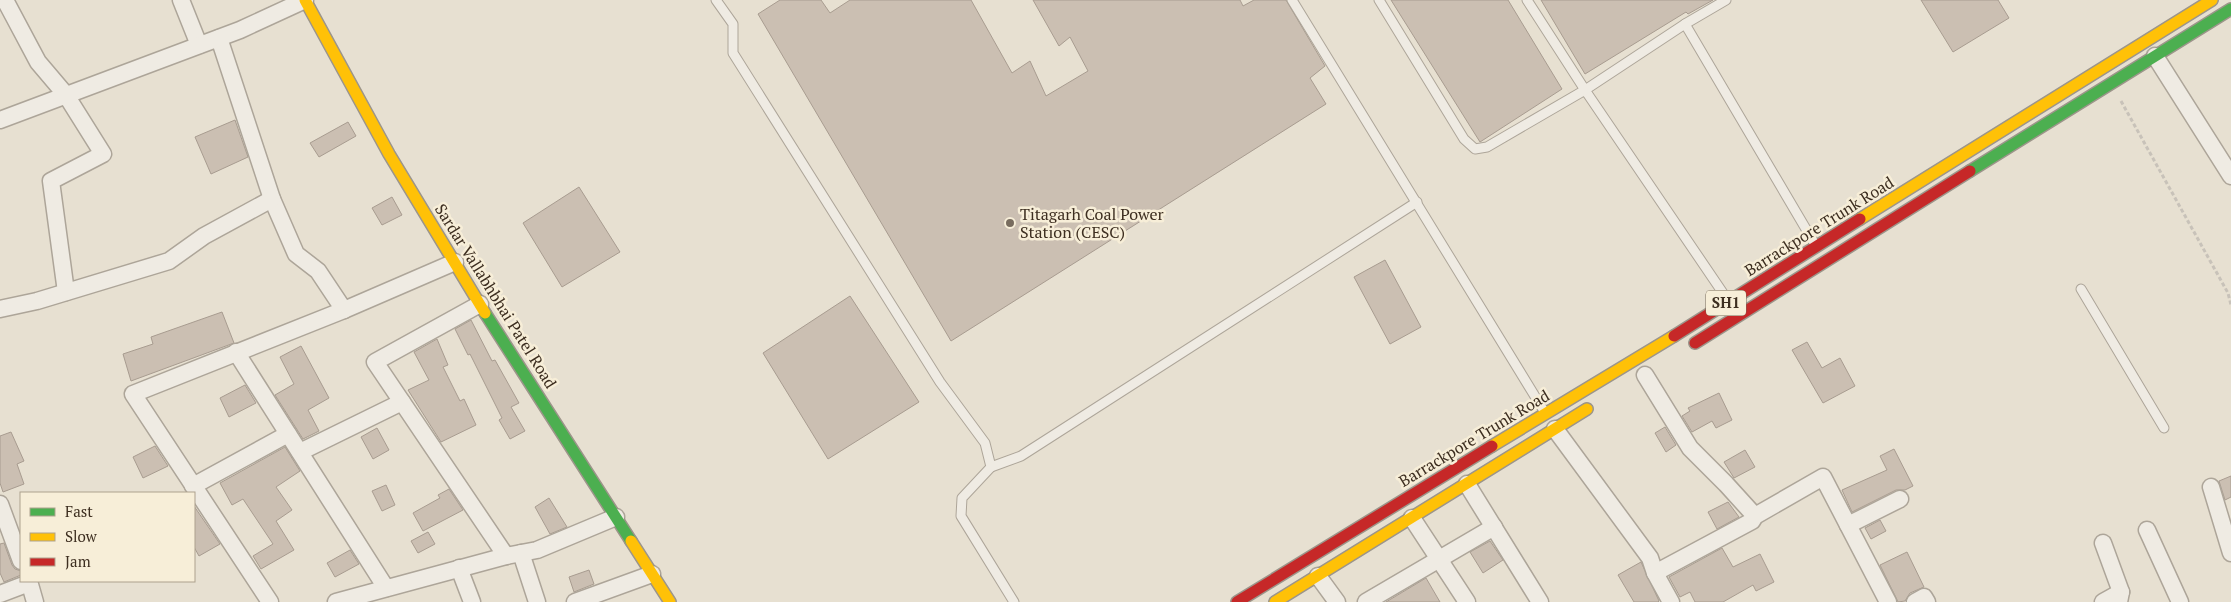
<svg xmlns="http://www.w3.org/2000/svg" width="2231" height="602" font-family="'PT Serif',serif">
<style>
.building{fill:#cbbfb2;stroke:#a89c90}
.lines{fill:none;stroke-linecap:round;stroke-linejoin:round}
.lane-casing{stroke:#ada599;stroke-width:11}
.street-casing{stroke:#ada599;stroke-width:19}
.fast-casing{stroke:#9c958a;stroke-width:14}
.slow-casing{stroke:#9c958a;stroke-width:14}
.jam-casing{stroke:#9c958a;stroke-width:14}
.path{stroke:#c8c2b9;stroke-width:3;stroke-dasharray:4 2.5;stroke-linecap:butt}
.lane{stroke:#efebe3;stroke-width:9}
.street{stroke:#efebe3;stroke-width:16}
.fast{stroke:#4caf50;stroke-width:11}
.slow{stroke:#ffc107;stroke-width:11}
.jam{stroke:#c62828;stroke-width:11}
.poi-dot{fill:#786c5e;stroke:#f7eed8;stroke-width:2}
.labels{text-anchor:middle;stroke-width:5;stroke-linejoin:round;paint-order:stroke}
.shield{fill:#f7eed8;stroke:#756857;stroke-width:1}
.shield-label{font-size:15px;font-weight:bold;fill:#3d2e20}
.poi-label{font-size:16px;fill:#3d2e20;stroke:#f7eed8;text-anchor:start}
.street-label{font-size:16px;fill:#3d2e20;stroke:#f7eed8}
</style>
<rect width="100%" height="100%" fill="#e7e0d1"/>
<!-- building -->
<g class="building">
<path d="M780 0H821L830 13 850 0H971L1012 73 1030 61 1046 96 1088 71 1070 37 1059 46 1033 0H1240L1243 6 1254 0H1286L1325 66 1310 78 1326 104 951 341 758 14Z"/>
<path d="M1391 0H1508L1562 89 1480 142Z"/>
<path d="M1541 0H1713L1688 14 1686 12 1585 74Z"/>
<path d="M1921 0H1998L2009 18 1953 52Z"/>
<path d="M235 120 248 157 211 174 195 137Z"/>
<path d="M348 122 356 136 319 157 310 143Z"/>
<path d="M579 187 620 252 562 287 523 223Z"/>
<path d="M392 197 402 215 382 225 372 208Z"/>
<path d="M1385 260 1421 327 1390 344 1354 277Z"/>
<path d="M850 296 919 402 828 459 763 353Z"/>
<path d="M222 312 234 343 131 381 123 354 153 344 151 337Z"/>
<path d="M471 320 492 361 495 360 519 403 511 407 525 431 510 439 499 420 502 418 470 354 468 355 455 329Z"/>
<path d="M437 339 448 365 443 367 460 401 464 399 476 425 441 442 408 390 429 380 414 352Z"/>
<path d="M1807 342 1822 368 1840 358 1855 386 1823 403 1792 350Z"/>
<path d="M301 346 329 398 308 410 319 431 303 439 275 395 294 384 280 357Z"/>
<path d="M245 385 256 403 229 417 220 398Z"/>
<path d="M1719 393 1732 420 1716 428 1712 421 1692 432 1682 416 1690 411 1688 408Z"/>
<path d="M1665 427 1676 445 1666 452 1655 433Z"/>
<path d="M377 428 389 450 373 459 361 437Z"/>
<path d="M11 432 24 461 17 464 24 484 3 492 0 483V436Z"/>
<path d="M155 446 168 466 143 478 133 457Z"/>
<path d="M285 447 300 471 276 487 292 510 276 521 294 550 261 569 253 556 273 544 243 499 232 505 220 483Z"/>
<path d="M1894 449 1913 486 1905 490H1896L1852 512 1842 490 1887 470 1880 456Z"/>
<path d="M1745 450 1755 467 1734 478 1724 462Z"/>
<path d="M2231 476V497L2225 500 2219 481Z"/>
<path d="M386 485 395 505 382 511 372 491Z"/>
<path d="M449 489 463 510 423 531 413 513 440 498 438 495Z"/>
<path d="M549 498 567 527 550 534 535 507Z"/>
<path d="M1728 502 1739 517 1717 529 1708 512Z"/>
<path d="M194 506 220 544 199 556 194 547Z"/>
<path d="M1880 520 1886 531 1871 539 1865 528Z"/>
<path d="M428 532 435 544 418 553 411 541Z"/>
<path d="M1490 541 1503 560 1483 573 1470 552Z"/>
<path d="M4 543 12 565 15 569 21 571V575L4 582 0 573V544Z"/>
<path d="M1722 548 1733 567 1760 554 1774 582 1756 591 1753 585 1723 602H1695L1690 592 1680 597 1669 577Z"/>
<path d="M350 550 359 564 335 577 327 563Z"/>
<path d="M1907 552 1924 587 1910 593 1905 601 1898 602 1880 565Z"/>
<path d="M1641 562 1659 601 1658 602H1634L1618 575Z"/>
<path d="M589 570 594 584 574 592 569 577Z"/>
<path d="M1426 578 1440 602H1386Z"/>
</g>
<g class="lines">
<defs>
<g id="lane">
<path d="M716 0 733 24V53L940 382 985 443 991 467 962 498 961 516 1014 602"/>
<path d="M1292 0 1544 411"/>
<path d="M1379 0 1464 139 1475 149 1487 147 1585 90 1727 299"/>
<path d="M1527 0 1585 90 1685 24 1816 246"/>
<path d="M1685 24 1726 0"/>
<path d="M2081 289 2164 428"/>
<path d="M991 467 1021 456 1417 202"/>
</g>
<g id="street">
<path d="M5 0 38 62 66 95 103 154 51 181 66 292"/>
<path d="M181 0 199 45"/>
<path d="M219 38 272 199 296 254 318 271 344 310"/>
<path d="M2155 56 2231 176"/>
<path d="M0 120 240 30 305 0"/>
<path d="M480 304 375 362 506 556"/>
<path d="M0 309 37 301 169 261 204 236 272 199"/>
<path d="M236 352 386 588"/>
<path d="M1645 375 1690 448 1726 484 1755 516"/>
<path d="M1555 429 1650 558 1655 573"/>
<path d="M300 452 402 402"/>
<path d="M1467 484 1540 602"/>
<path d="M193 486 288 434"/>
<path d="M2211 487 2231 553"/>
<path d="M0 504 21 561"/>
<path d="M1412 518 1467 602"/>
<path d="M1848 525 1900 499"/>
<path d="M2147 530 2180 602"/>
<path d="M2103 543 2121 592 2119 602"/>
<path d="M521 553 537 602"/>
<path d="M459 568 472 602"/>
<path d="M1318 576 1337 602"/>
<path d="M29 581 35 602"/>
<path d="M0 594 29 583"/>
<path d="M270 602 133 394 344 310 455 262"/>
<path d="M336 602 506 556 537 550 616 517"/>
<path d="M575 602 652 574"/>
<path d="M1366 602 1494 527"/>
<path d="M1671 602 1655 573 1752 521 1755 516 1823 477 1888 602"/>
<path d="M1915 602 1924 597 1927 602"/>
<path d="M2103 602 2121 592"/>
</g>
<g id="fast">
<path d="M1970 171 2231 9"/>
<path d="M485 313 631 541"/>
</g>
<g id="slow">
<path d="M305 0 389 154 485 313"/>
<path d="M1860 219 2212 0"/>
<path d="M1492 446 1674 336"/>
<path d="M631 541 670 602"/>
<path d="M1275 602 1587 409"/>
</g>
<g id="jam">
<path d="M1674 336 1860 219"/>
<path d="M1695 343 1970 171"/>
<path d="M1237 602 1492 446"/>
</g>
</defs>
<!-- lane casing -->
<use href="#lane" class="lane-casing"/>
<!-- street casing -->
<use href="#street" class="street-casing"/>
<!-- fast casing -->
<use href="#fast" class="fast-casing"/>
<!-- slow casing -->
<use href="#slow" class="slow-casing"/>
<!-- jam casing -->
<use href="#jam" class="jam-casing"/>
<!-- path -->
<path class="path" d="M2121 101 2228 293 2231 305"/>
<!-- lane -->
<use href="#lane" class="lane"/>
<!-- street -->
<use href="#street" class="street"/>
<!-- fast -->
<use href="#fast" class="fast"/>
<!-- slow -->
<use href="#slow" class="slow"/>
<!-- jam -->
<use href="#jam" class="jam"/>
</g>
<!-- markers -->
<circle class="poi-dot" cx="1010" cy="223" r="5"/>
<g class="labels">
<!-- shield labels -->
<rect class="shield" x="1706" y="290.5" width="40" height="25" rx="4"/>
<g class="shield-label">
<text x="1726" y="308">SH1</text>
</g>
<!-- poi labels -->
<g class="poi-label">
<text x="1020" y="220">Titagarh Coal Power<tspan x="1020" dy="18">Station (CESC)</tspan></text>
</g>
<!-- street labels -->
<g class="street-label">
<text transform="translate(1819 226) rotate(-32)" y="6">Barrackpore Trunk Road</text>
<text transform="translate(496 296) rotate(58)" y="6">Sardar Vallabhbhai Patel Road</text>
<text transform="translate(1474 438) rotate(-31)" y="6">Barrackpore Trunk Road</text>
</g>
</g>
<!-- legend -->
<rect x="20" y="492" width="175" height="90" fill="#f7eed8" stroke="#ada18e"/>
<rect x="30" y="508" width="25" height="8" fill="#4caf50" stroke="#ada18e"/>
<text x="65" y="517" font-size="15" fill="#3d2e20">Fast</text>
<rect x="30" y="533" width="25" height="8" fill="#ffc107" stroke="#ada18e"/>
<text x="65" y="542" font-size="15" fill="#3d2e20">Slow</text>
<rect x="30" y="558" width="25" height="8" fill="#c62828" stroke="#ada18e"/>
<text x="65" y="567" font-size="15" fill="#3d2e20">Jam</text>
</svg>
